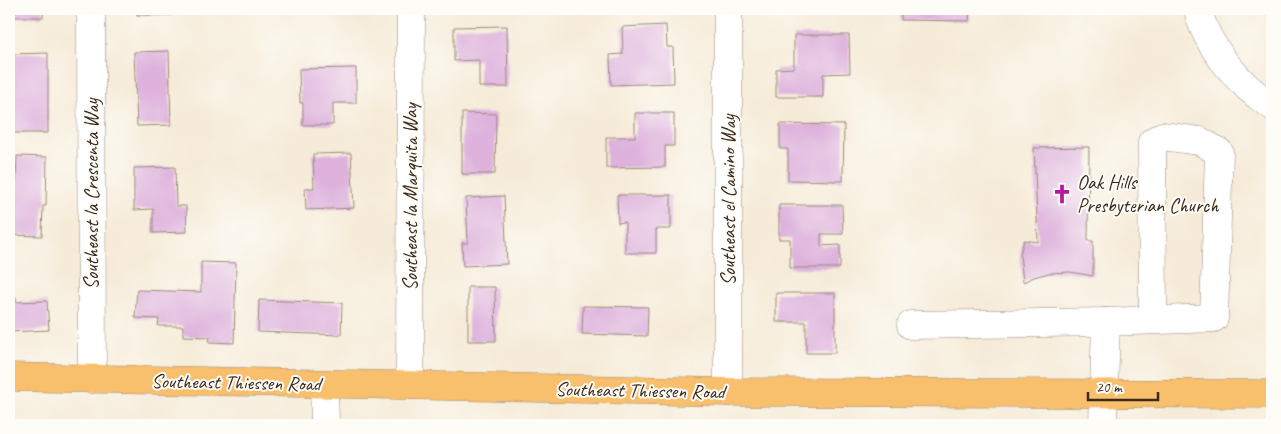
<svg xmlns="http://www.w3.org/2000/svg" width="1281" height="434" font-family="Caveat,sans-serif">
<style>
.building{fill:#deb2dd}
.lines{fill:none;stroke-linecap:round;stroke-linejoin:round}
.minor-casing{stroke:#988a7b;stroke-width:29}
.major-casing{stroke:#988a7b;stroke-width:29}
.minor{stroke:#fff;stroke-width:28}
.major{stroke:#f8bf6c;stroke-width:28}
.labels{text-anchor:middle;stroke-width:4;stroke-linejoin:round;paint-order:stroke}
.poi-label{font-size:20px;fill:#3b2a1e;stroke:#fdfcf7;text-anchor:start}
.street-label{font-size:20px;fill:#3b2a1e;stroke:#fdfcf7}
</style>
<rect width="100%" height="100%" fill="#fdfcf7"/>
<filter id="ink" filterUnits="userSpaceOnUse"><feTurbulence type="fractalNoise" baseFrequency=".02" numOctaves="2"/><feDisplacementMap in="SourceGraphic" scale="10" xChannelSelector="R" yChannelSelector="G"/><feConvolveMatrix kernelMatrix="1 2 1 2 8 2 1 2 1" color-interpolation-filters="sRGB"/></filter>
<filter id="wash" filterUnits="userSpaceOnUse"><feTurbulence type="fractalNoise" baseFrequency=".0096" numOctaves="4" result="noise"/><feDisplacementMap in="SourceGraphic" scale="20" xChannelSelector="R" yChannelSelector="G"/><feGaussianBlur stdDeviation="1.12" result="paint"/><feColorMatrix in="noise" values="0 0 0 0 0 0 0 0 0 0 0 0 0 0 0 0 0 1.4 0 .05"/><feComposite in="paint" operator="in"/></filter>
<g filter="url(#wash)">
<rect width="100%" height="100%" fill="#f6ebd8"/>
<g id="blocks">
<!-- building -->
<g class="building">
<rect x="9" y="9" width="34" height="8"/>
<rect x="137" y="9" width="36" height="6"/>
<path d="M901 9H970L969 21 901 20Z"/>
<path d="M666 25 667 47H673L674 83 611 85 610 55 623 54 622 27Z"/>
<path d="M507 26 508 87H479V60L454 61V27Z"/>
<path d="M794 35H849L850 73 823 74V97H776V69L794 68Z"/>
<path d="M169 51 171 125 137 126 134 52Z"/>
<path d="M48 53V133H9V54Z"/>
<path d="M356 68V103H333V125H303V103H300L299 69Z"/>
<path d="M462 113 496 114 495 174H462Z"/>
<path d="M635 113H674V146H665V167L606 168V137H635Z"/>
<path d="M780 124 844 125 843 181 788 180V149H780Z"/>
<path d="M1089 147 1088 241H1093V276L1070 272 1049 273 1034 277 1023 282 1020 254 1024 240 1038 242 1034 148Z"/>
<path d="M351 153 354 208 306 210 305 188H314L313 154Z"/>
<path d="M17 156 47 157 46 206H43L42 236 10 235 11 181H16Z"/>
<path d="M175 167 176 206H186L187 232 153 233V209L134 210V168Z"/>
<path d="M617 195H671V229H656V253H625V222L618 223Z"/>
<path d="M504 196 507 264 463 266 462 243H468L466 198Z"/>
<path d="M779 205H842L843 234H821V246L840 245V268H790V239H779Z"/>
<path d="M201 262 236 263 234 343 209 342 210 337 183 336V326H158L159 319 135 318 137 290 201 292Z"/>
<path d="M468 287H495L496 341H468Z"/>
<path d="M776 293H835V353H806V322H776Z"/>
<path d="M16 298V302L47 301 49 330 9 332V299Z"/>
<path d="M259 300 342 303 341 335 258 332Z"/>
<path d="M583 306 648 307 647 336 582 334Z"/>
</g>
</g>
</g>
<g filter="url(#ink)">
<use href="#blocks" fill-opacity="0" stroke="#988a7b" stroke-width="1"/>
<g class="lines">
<defs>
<g id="minor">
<path d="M91 9 92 379"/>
<path d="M728 9V392"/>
<path d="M1198 9C1205 45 1241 87 1272 106"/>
<path d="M911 325 1106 322"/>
<path d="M324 384 325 425"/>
<path d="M410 385 411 9"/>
<path d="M1103 425 1106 322 1214 318 1219 152 1200 141 1162 136 1152 142 1153 320"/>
</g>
<path id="major" d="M9 377 728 392 1272 394"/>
</defs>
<!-- minor casing -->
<use href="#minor" class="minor-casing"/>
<!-- major casing -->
<use href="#major" class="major-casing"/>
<!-- minor -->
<use href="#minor" class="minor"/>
<!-- major -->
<use href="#major" class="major"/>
</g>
</g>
<!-- icons -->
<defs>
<symbol id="church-bare" viewBox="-9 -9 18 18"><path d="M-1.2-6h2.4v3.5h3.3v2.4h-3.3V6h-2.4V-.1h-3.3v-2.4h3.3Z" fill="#b5179e" stroke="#fdfcf7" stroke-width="2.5" paint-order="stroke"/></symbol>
</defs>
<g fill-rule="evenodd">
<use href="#church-bare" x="1048" y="180" width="28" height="28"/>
</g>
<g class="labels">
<!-- poi labels -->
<g class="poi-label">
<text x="1077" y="189">Oak Hills<tspan x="1077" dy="23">Presbyterian Church</tspan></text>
</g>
<!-- street labels -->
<g class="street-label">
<text transform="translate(91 194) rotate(-90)" y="7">Southeast la Crescenta Way</text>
<text transform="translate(410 197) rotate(-90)" y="7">Southeast la Marquita Way</text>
<text transform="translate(728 200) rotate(-90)" y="7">Southeast el Camino Way</text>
<text transform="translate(236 382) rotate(1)" y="7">Southeast Thiessen Road</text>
<text transform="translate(640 390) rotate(1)" y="7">Southeast Thiessen Road</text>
</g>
</g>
<!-- margin -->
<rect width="1281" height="434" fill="none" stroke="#fdfcf7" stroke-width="30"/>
<!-- scale -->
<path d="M1088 392v8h70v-8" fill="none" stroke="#3b2a1e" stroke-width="2.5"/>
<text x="1096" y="392" font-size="15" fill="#3b2a1e" stroke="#fdfcf7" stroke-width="4" paint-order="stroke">20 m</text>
</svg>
